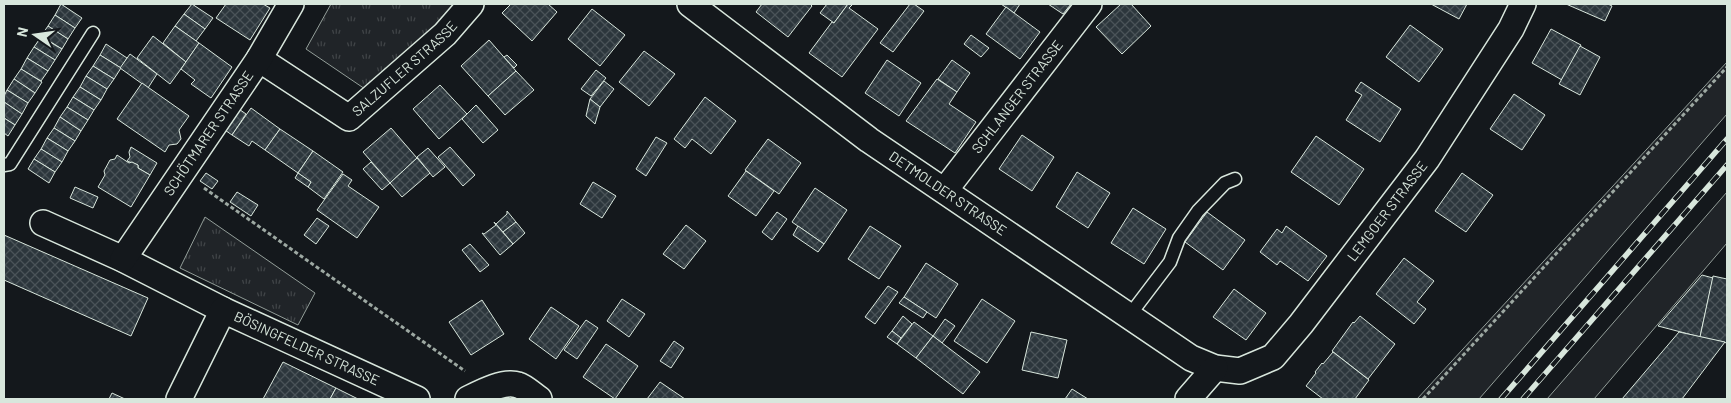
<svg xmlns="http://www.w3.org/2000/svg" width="1731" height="403" font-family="Barlow,sans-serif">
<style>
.green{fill:#202428;stroke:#939e99}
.park{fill:url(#park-tufts);stroke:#939e99}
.building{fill:url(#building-cross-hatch);stroke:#d8e6dc}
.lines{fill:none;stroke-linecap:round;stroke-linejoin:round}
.service-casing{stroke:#d8e6dc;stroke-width:15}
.minor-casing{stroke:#d8e6dc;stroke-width:28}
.path{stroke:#9da8a2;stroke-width:3;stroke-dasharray:4 2.5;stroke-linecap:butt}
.service{stroke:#14181c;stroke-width:12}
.minor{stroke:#14181c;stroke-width:25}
.rail-casing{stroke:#d8e6dc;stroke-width:5.5}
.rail{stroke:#14181c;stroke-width:4;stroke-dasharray:11;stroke-linecap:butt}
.labels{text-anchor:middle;stroke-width:4;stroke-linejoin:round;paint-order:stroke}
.street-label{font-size:14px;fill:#d8e6dc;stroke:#14181c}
</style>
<defs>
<pattern id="park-tufts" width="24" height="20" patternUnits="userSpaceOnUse" patternTransform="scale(1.25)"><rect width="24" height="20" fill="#202428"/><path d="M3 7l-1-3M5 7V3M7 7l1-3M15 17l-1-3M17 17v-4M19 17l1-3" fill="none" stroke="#404447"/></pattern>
<pattern id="building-cross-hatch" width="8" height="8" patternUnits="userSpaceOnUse" patternTransform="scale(1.25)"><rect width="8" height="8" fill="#2c363c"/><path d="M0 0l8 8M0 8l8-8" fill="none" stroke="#4a5358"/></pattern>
</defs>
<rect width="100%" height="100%" fill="#14181c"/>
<!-- green -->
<g class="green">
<path d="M1727 62V114L1479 399H1417Z"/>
<path d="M1727 192V243L1594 399H1547Z"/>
</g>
<!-- park -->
<g class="park">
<path d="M331 4H456L432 31 368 91 306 49Z"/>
<path d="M205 217 315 293 298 325 180 268Z"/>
</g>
<!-- building -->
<g class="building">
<path d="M61 4 82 18 75 28 55 15Z"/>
<path d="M192 4 213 18 205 29 184 14Z"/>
<path d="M226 4H263L270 8 250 40 216 18Z"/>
<path d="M511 4H548L557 12 532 41 502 13Z"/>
<path d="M762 4H810L812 6 788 37 756 12Z"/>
<path d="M827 4H848L834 23 820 13Z"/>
<path d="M848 4 852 5 849 8 878 29 842 77 809 53 832 22 834 23Z"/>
<path d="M910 4H914L924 11 893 52 880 43Z"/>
<path d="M1001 4H1020L1014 13Z"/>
<path d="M1048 4H1071L1063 14Z"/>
<path d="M1121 4H1131L1151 26 1122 54 1096 27Z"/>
<path d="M1431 4H1467L1459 19Z"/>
<path d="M1566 4H1608L1612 6 1605 21Z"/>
<path d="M1006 7 1040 32 1020 59 986 34Z"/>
<path d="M592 9 625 35 600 66 568 39Z"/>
<path d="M184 14 205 29 196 41 175 26Z"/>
<path d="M55 15 75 28 68 39 48 26Z"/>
<path d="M1410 25 1443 49 1419 82 1386 57Z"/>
<path d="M48 26 68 39 62 49 41 36Z"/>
<path d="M175 26 199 43 186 62 163 43Z"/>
<path d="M1551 29 1581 45 1562 80 1532 63Z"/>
<path d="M971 35 989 48 981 57 964 44Z"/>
<path d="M153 36 186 62 170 84 137 58Z"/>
<path d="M41 37 62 49 55 60 34 47Z"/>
<path d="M489 40 516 71 488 96 461 66Z"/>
<path d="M199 43 232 67 211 98 191 84 195 80 181 69Z"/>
<path d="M106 44 127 58 121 68 100 55Z"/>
<path d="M1580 46 1600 57 1580 95 1559 84Z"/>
<path d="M34 47 55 60 48 71 27 58Z"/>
<path d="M644 51 675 74 649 106 619 82Z"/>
<path d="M130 54 157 74 148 88 120 68Z"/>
<path d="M100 55 121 68 114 79 93 66Z"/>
<path d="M507 55 517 65 514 68 504 57Z"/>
<path d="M27 58 48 71 41 81 21 69Z"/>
<path d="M887 60 921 83 899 116 865 93Z"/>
<path d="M952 60 970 73 957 92 938 79Z"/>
<path d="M93 66 114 79 107 89 86 76Z"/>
<path d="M21 69 42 82 35 93 14 79Z"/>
<path d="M596 70 606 78 591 96 581 89Z"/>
<path d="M516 71 534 90 505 115 488 96Z"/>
<path d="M86 76 107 89 101 100 80 87Z"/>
<path d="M14 79 35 93 28 103 7 90Z"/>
<path d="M937 79 957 92 949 104 976 122 955 153 906 121Z"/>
<path d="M604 81 614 89 600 107 590 99Z"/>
<path d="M1361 82 1401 109 1380 142 1346 120 1362 95 1355 91Z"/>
<path d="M142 83 189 116 179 130 181 139 177 144 169 145 165 152 117 119Z"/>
<path d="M440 85 467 114 439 139 413 109Z"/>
<path d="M80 87 101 100 94 110 73 97Z"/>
<path d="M7 90 28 103 22 114 4 102V96Z"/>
<path d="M1514 94 1545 115 1522 150 1490 129Z"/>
<path d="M73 97 94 110 88 120 67 107Z"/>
<path d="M705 97 736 121 711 154 692 139 685 148 674 139Z"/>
<path d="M590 99 600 107 595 124 586 116Z"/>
<path d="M4 102 22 114 15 125 4 118Z"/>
<path d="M476 105 498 130 483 143 462 119Z"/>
<path d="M67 107 88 120 81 131 60 117Z"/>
<path d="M236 107 246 114 232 135 222 128Z"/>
<path d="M251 108 280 129 265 150 252 141 249 146 232 135Z"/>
<path d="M60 117 81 131 75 141 54 128Z"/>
<path d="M4 118 15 125 8 136 4 133Z"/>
<path d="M54 128 75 141 68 151 47 138Z"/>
<path d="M391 128 417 158 390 183 363 152Z"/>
<path d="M280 129 313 151 298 173 265 150Z"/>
<path d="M1022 135 1054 157 1032 191 999 169Z"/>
<path d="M1316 136 1364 169 1339 205 1291 172Z"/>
<path d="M656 137 667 143 646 176 636 169Z"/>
<path d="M47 138 68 151 62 162 41 149Z"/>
<path d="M768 139 801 163 779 194 745 170Z"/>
<path d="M131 147 157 163 150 175 138 168V165L127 161 130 157 129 152Z"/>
<path d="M450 147 475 175 463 186 438 157Z"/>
<path d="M428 148 445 167 433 177 417 157Z"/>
<path d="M41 149 62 162 55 172 34 159Z"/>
<path d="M313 151 343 172 324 199 308 187 311 182 298 173Z"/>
<path d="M117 155 129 163 132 162 138 165V168L150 175 131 207 98 187 105 175 104 171 110 160 115 159Z"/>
<path d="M417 158 430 173 402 197 390 183Z"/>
<path d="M34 159 55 172 49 183 28 169Z"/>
<path d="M371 162 390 183 382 190 363 169Z"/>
<path d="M746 171 774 191 756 216 728 196Z"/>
<path d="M1077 172 1110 193 1088 228 1056 207Z"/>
<path d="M206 173 218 181 212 189 200 181Z"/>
<path d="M298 173 311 182 308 187 295 178Z"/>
<path d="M1462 173 1493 195 1466 232 1435 211Z"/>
<path d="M343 174 352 180 348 186 379 207 357 238 317 210Z"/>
<path d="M593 182 616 196 602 218 580 204Z"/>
<path d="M75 187 98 197 93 208 70 198Z"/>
<path d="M815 188 847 210 824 244 792 222Z"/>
<path d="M237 192 258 205 251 216 230 202Z"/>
<path d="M1133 208 1166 229 1144 264 1111 243Z"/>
<path d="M507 211 516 222 503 232 494 222 496 224 507 214Z"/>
<path d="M777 212 787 219 772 240 762 232Z"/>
<path d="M1207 212 1245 240 1223 270 1185 242Z"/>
<path d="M317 218 329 226 316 244 304 235Z"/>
<path d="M494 222 513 244 500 255 482 233 484 234 496 225Z"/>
<path d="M516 222 525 233 513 244 503 232Z"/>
<path d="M686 225 706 241 684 269 663 254Z"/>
<path d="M798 226 824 244 818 252 793 235Z"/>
<path d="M870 226 901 246 879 279 848 259Z"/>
<path d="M1286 226 1327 256 1308 281 1280 261 1277 265 1260 252 1277 229 1282 233Z"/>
<path d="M4 235 148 298 131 336 4 280Z"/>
<path d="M470 244 489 265 480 272 462 250Z"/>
<path d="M1404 258 1434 281 1417 302 1426 309 1414 324 1376 294Z"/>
<path d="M926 263 958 284 936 318 904 297Z"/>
<path d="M1702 275 1713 278 1700 337 1658 326Z"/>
<path d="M1713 276 1727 279V343L1700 337Z"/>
<path d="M888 286 898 292 875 324 865 317Z"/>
<path d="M1234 289 1266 313 1246 340 1213 317Z"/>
<path d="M904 297 927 312 923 318 899 303Z"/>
<path d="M622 299 645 314 629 337 607 321Z"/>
<path d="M982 299 1015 321 987 363 954 341Z"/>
<path d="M482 300 504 334 471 355 449 322Z"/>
<path d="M551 307 579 326 556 359 529 339Z"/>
<path d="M903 316 912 324 901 338 892 331Z"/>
<path d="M1360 316 1395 344 1368 379 1332 351 1353 322 1354 323Z"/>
<path d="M945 319 955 326 942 343 933 336Z"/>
<path d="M586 320 598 328 577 359 564 350Z"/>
<path d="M914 322 933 336 916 358 897 344Z"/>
<path d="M892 331 901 338 897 344 887 337Z"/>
<path d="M1031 332 1067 340 1058 378 1022 370Z"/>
<path d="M1679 332 1725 342 1682 399H1622Z"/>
<path d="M933 336 980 372 963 394 916 358Z"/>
<path d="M674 341 684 348 671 368 660 361Z"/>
<path d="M606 344 638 366 615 399 583 377Z"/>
<path d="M1333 352 1369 380 1355 399H1323L1306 386 1316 373 1315 372 1322 363 1323 364Z"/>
<path d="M283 362 336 388 330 399H263Z"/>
<path d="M660 382 685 399H647Z"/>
<path d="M336 388 358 399H330Z"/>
<path d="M1072 389 1088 399H1065Z"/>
<path d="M112 393 125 399H109Z"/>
</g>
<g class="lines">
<defs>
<g id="service">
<path d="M4 165 10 164 93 33"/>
<path d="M1129 316 1170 262 1179 238 1198 211 1225 183 1235 179"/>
</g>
<g id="minor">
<path id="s1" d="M690 4 869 140 1191 358 1215 368 1240 371 1273 357 1301 324 1427 159 1511 29 1523 4"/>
<path id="s2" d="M259 59 349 118 445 34 471 4"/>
<path id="s3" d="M945 190 1089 4"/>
<path id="s4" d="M43 223 123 259 223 310 417 399"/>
<path id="s5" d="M123 259 259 59 291 4"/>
<path d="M179 399 223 310"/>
<path d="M468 399C480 393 504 380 518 385 525 387 533 395 539 399"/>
<path d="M1188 399 1215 368"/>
</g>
</defs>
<!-- service casing -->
<use href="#service" class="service-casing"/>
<!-- minor casing -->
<use href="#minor" class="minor-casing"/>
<!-- path -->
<g class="path">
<path d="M204 188 465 371"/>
<path d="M1423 399 1727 67"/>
</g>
<!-- service -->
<use href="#service" class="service"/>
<!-- minor -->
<use href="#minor" class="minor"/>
<defs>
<g id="rail">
<path d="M1501 399 1727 139"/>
<path d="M1523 399 1727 165"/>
</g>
</defs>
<!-- rail casing -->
<use href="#rail" class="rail-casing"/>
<!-- rail -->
<use href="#rail" class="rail"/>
</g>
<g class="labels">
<!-- street labels -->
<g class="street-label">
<text dy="5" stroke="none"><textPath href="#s2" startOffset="182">SALZUFLER STRASSE</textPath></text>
<text dy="5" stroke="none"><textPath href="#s3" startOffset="118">SCHLANGER STRASSE</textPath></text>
<text dy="5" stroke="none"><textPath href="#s5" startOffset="152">SCHÖTMARER STRASSE</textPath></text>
<text dy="5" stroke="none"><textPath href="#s1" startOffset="320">DETMOLDER STRASSE</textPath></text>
<text dy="5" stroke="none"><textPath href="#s1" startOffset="886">LEMGOER STRASSE</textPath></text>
<text dy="5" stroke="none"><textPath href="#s4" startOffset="292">BÖSINGFELDER STRASSE</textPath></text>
</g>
</g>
<!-- border -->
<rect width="1731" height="403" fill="none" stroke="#d8e6dc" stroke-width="10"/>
<!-- north arrow -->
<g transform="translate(35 35) rotate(283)" stroke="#14181c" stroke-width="4" paint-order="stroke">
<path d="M0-4L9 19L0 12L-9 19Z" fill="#d8e6dc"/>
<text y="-8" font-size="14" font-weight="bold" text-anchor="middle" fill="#d8e6dc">N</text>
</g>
</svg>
